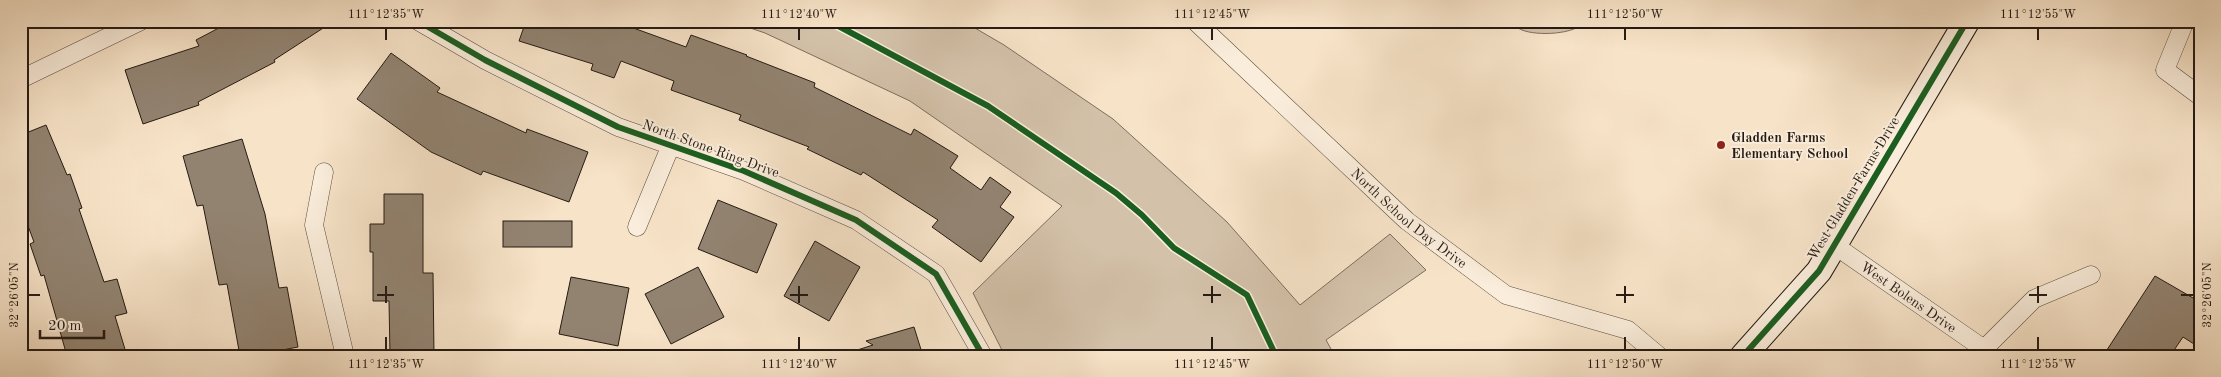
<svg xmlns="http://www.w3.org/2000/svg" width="2221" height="377" font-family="'Old Standard TT',serif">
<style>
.green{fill:#d3c1a9;stroke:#7c6e5e}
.building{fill:#928371;stroke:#251a13}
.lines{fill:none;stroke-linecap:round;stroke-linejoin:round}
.street-casing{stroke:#5a4c40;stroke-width:19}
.secondary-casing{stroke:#251a13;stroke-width:27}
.street{stroke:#faeddb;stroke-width:18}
.secondary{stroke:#faeddb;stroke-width:25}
.cycleway-casing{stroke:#faeddb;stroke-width:9}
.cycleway{stroke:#1b5e20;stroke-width:6}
.ticks{fill:none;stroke:#251a13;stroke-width:2}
.poi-dot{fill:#8f2418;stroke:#faeddb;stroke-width:2}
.labels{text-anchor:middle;stroke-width:4;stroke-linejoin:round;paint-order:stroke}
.poi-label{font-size:14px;font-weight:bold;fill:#251a13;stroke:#faeddb;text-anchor:start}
.street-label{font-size:14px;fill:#251a13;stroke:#faeddb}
.neatline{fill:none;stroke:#251a13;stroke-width:2}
.ticks-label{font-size:12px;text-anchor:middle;fill:#251a13}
</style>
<rect width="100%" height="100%" fill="#f7e3c8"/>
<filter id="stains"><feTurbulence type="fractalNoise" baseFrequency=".004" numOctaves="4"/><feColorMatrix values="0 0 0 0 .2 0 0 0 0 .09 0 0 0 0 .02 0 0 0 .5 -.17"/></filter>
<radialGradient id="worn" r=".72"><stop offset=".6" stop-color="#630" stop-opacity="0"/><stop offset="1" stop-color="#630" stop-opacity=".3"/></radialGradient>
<!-- green -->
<g class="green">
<path d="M730 21H963L1004 45 1113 119 1227 222 1300 305 1390 234 1426 270 1326 340 1335 356H1005L973 293 1062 206 910 101 765 33Z"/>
<path d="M1508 21H1586C1575 35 1537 36 1522 30 1517 28 1512 24 1508 21Z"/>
</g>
<!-- building -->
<g class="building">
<path d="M232 21H334L274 60 275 62 198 102 199 105 143 124 125 70 199 46 196 40Z"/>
<path d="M526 21H614L686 47 691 35 747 55 746 56 815 83 814 87 911 135 914 129 958 156 950 168 981 190 990 177 1011 192 1000 207 1014 217 981 262 932 227 938 220 863 172 861 175 807 149 809 147 739 120 741 115 671 90 674 81 621 61 614 78 591 70 593 64 519 41Z"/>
<path d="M391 53 440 88 437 92 526 133 527 129 588 152 569 202 483 171 481 175 431 152 357 99Z"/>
<path d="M46 125 67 175 70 174 82 208 79 209 104 282 117 279 127 313 115 316 127 356H67L44 275 41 276 30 244 34 242 21 207V135Z"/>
<path d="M242 139 265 214 279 288 287 287 298 347 251 356H240L227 284 219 285 203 205 197 206 183 156Z"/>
<path d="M384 194H423V273H433L434 356H390L389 301H373V252H370V224H384Z"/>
<path d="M718 200 777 224 757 273 698 249Z"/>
<rect x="503" y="221" width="69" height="26"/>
<path d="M815 241 860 267 829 321 784 296Z"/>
<path d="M698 267 724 317 671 344 645 294Z"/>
<path d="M2155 276 2200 302V335L2194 344 2183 337 2170 356H2103Z"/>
<path d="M571 277 629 288 618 346 559 334Z"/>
<path d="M914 327 923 356H852L851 352 873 345 866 341Z"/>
</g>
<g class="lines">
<defs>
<g id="street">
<path d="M418 21 485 60 618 127 744 171 856 220 936 274 983 356"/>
<path id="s1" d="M1195 21 1407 221 1506 295 1628 330 1659 356"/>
<path d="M2185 21 2165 70 2200 96"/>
<path d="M21 79 141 21"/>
<path d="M324 172 314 225 345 356"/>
<path d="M637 227 671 145"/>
<path id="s2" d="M1834 245 1984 349"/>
<path d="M1981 356 1984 349 2034 299 2091 275"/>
</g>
<path id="secondary" d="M1743 356 1819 271 1967 21"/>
</defs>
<!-- street casing -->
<use href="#street" class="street-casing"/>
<!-- secondary casing -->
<use href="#secondary" class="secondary-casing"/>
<!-- street -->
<use href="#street" class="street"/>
<!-- secondary -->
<use href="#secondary" class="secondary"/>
<defs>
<g id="cycleway">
<path d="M418 21 485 60 618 127 744 171 856 220 936 274 983 356"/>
<path d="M829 21 988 106 1116 193 1142 215 1174 248 1247 295 1276 356"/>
<path d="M1743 356 1819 271 1967 21"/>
</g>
</defs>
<!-- cycleway casing -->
<use href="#cycleway" class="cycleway-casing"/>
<!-- cycleway -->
<use href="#cycleway" class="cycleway"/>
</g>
<!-- ticks -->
<path class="ticks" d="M386 28V40M799 28V40M1212 28V40M1625 28V40M2038 28V40M386 286V303M799 286V303M1212 286V303M1625 286V303M2038 286V303M28 295H40M377 295H394M790 295H808M1203 295H1221M1616 295H1634M2029 295H2047M2181 295H2194M386 337V350M799 337V350M1212 337V350M1625 337V350M2038 337V350"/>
<!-- markers -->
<circle class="poi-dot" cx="1721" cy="145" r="5"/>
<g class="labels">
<!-- poi labels -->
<g class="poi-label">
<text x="1731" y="142">Gladden Farms<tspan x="1731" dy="16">Elementary School</tspan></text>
</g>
<!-- street labels -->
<g class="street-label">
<text transform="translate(711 148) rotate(20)" y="5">North Stone Ring Drive</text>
<text transform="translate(1853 188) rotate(-59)" y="5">West Gladden Farms Drive</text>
<text dy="5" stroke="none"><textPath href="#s1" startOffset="291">North School Day Drive</textPath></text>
<text dy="5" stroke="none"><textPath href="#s2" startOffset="91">West Bolens Drive</textPath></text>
</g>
</g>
<!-- margin -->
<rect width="2221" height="377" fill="none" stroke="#f7e3c8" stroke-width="55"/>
<!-- scale -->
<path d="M40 330v8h64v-8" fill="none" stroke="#251a13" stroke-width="2.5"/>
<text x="48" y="330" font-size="15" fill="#251a13" stroke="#faeddb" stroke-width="4" paint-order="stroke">20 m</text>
<rect x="28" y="28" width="2166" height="322" class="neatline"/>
<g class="ticks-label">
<text x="386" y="18">111°12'35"W</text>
<text x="799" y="18">111°12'40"W</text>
<text x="1212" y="18">111°12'45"W</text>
<text x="1625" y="18">111°12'50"W</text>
<text x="2038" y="18">111°12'55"W</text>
<text transform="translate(2207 295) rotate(-90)" y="4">32°26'05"N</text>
<text transform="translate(14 295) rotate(-90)" y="4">32°26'05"N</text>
<text x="386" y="368">111°12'35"W</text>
<text x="799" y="368">111°12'40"W</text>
<text x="1212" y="368">111°12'45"W</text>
<text x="1625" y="368">111°12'50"W</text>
<text x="2038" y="368">111°12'55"W</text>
</g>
<rect width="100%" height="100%" filter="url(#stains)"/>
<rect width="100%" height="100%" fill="url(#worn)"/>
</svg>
